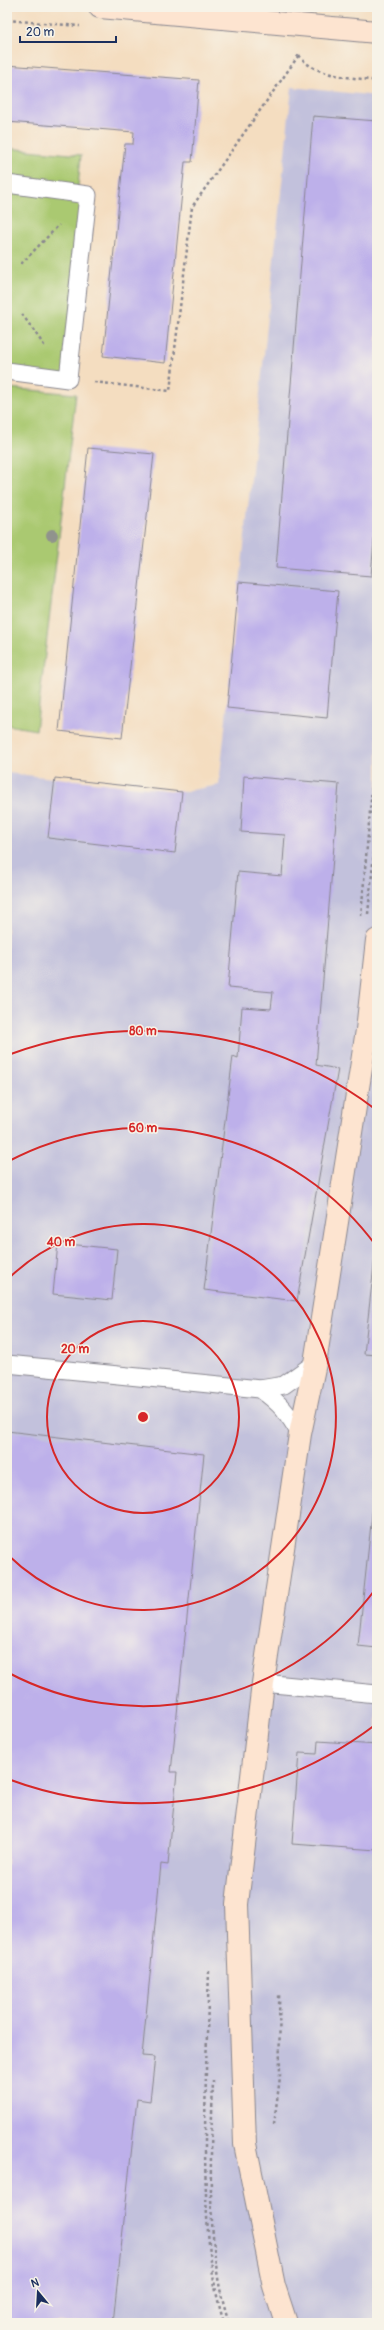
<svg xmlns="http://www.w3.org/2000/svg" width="384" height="2330" font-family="Pangolin,sans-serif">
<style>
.industrial{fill:#c2c1dc}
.green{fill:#aac971;stroke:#627c68}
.building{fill:#bdb0ea}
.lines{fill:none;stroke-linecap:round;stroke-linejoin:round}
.lane-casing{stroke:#88868f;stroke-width:19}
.secondary-casing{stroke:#88868f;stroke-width:24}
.path{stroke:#88868f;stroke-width:2.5;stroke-dasharray:3 3;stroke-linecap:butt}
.lane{stroke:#fff;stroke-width:17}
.secondary{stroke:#fde4d0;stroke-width:22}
.tree{fill:#90938d}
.ring{fill:none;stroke:#d62828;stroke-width:2}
.centre{fill:#d62828;stroke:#f7f3e8;stroke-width:2}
.ring-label{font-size:12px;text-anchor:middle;font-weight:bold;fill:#d62828;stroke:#f7f3e8;stroke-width:3;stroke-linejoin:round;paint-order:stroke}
</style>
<rect width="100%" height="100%" fill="#f7f3e8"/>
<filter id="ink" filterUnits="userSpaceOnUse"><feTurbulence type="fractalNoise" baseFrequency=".025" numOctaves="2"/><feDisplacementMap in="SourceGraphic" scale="8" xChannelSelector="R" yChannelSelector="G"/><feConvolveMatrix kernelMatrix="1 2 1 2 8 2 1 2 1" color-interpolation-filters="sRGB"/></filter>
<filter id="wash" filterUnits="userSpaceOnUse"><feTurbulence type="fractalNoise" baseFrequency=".012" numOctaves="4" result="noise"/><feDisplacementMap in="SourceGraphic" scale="16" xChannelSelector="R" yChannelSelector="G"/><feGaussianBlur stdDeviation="0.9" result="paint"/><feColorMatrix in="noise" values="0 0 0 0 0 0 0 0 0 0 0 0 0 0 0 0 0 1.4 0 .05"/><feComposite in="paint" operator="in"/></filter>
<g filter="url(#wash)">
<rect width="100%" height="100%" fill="#f4ddc0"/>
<!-- industrial -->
<path class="industrial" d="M292 87 377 96V2323H7V773L182 792 219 785Z"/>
<!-- green -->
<g class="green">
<path d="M7 148 81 155 78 187 7 178Z"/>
<path d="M7 184 88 195 68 379 7 371Z"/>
<path d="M7 388 76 394 36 730 7 725Z"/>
</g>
<g id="blocks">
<!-- building -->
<g class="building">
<path d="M7 65 199 80 192 162H185L165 363 103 356 125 144H133L134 132 7 122Z"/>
<path d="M313 116 377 121V505L371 576 276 568Z"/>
<path d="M88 448 154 454 122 738 59 731Z"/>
<path d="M239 582 338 591 327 718 227 708Z"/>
<path d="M244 776 339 784 316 1065 338 1069 297 1301 204 1290 233 1056 238 1058 242 1007 271 1009 273 992 228 988 238 872 282 876 285 835 241 832Z"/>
<path d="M55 778 182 792 175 853 48 838Z"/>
<path d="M58 1243 117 1249 112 1300 53 1294Z"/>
<path d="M376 1247H377V1355L364 1354Z"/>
<path d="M7 1431 204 1454 171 1772H177L168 1865 161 1864 142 2056 155 2057 150 2101 137 2099 113 2323H7Z"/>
<path d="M376 1477H377V1648L358 1646Z"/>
<path d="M318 1741 377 1745V1850L292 1844 299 1753 317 1754Z"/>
</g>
</g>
</g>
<g filter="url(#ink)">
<use href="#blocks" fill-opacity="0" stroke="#88868f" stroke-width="1"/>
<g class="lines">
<defs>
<g id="lane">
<path d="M7 184 88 195 68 379 7 371"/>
<path d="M7 1364 260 1389C280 1403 288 1413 300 1434"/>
<path d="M260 1389 284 1385 315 1363"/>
<path d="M263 1683 377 1694"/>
</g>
<g id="secondary">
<path d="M100 7 377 32"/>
<path d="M286 2323 274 2286 245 2144 237 1904 263 1683 300 1434 315 1363 367 1030 377 940"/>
</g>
</defs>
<!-- lane casing -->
<use href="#lane" class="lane-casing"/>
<!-- secondary casing -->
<use href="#secondary" class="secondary-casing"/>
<!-- path -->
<g class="path">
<path d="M7 20 80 26"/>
<path d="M299 55C313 77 353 77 377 81"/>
<path d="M21 264 59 225"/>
<path d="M22 314 46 348"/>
<path d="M94 382 170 391 192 207 299 55"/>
<path d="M368 914 377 823"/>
<path d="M361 916 377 730"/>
<path d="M209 1971C207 2031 205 2091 205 2151 206 2209 207 2267 224 2323"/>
<path d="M213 2080C211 2156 205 2251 229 2323"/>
<path d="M274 2124 280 2077 279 1993"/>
</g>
<!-- lane -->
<use href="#lane" class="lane"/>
<!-- secondary -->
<use href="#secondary" class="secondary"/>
</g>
<!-- trees -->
<circle class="tree" cx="52" cy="535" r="6"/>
</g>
<!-- distance rings -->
<g class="ring">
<circle cx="143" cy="1417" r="96"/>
<path d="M8 1279A193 193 0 1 1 8 1555"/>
<path d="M377 1587A289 289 0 0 1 7 1672M7 1162A289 289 0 0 1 377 1247"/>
<path d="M375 1725A386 386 0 0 1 8 1779M8 1055A386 386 0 0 1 375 1109"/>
</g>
<circle cx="143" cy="1417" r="6" class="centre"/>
<g class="ring-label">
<text x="143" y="1035">80 m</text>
<text x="143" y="1132">60 m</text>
<text x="61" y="1246">40 m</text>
<text x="75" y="1353">20 m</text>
</g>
<!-- margin -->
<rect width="384" height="2330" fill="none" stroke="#f7f3e8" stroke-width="24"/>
<!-- north arrow -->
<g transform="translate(38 2292) rotate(342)" stroke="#f7f3e8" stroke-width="3" paint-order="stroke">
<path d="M0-3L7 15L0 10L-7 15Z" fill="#1b2f5e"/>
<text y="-6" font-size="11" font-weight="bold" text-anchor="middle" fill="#1b2f5e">N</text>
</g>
<!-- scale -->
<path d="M20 36v6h96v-6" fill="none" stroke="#1b2f5e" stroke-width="2"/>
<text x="26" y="36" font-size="12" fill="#1b2f5e" stroke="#f7f3e8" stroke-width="3" paint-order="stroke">20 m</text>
</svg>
